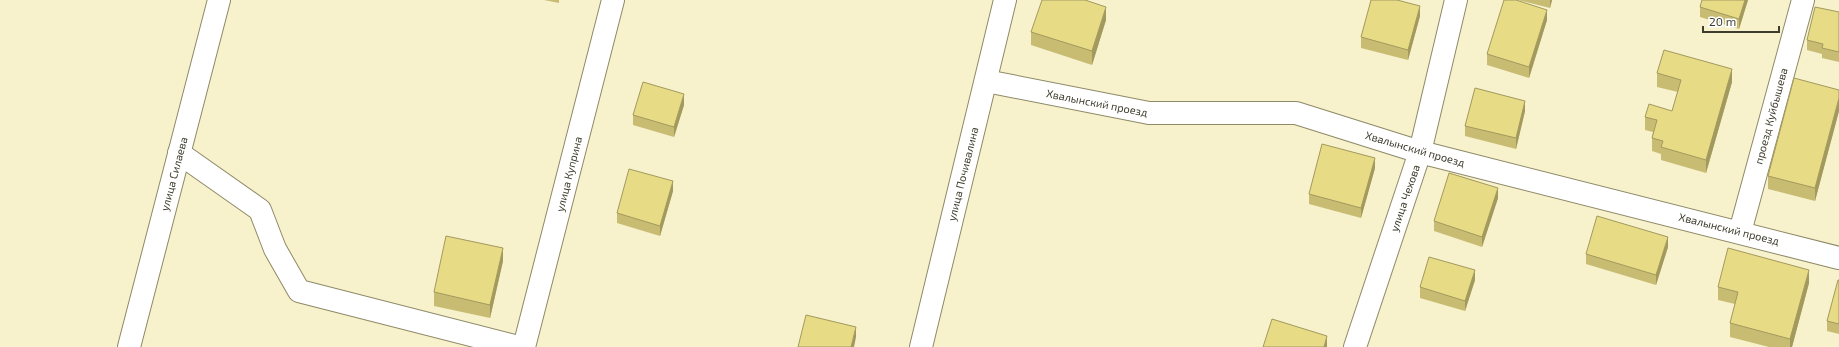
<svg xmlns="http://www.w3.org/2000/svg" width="1839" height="347" font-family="'Exo 2',sans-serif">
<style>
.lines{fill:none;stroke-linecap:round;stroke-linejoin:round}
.minor-casing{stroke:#8e8967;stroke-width:24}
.minor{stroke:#fff;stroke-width:22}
.wall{fill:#c8bc73}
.shaded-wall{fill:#a2995e}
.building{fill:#e8db86;stroke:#a2995e}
.labels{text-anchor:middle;stroke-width:4;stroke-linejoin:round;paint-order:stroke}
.street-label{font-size:11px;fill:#3e3c2d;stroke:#fff}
</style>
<rect width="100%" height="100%" fill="#f7f1cc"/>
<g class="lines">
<defs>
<g id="minor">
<path d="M986 81 1149 113H1296L1420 152 1839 258"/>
<path d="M179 153 260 210 275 249 299 291 518 347"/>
<path d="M1740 232 1803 0"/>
<path d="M129 347 219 0"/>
<path d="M524 347 613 0"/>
<path d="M921 347 1005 0"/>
<path d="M1355 347 1420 152 1456 0"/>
</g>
</defs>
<!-- minor casing -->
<use href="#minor" class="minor-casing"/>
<!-- minor -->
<use href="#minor" class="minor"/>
</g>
<!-- wall -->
<g class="wall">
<path d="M544 0H559V3Z"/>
<path d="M1518 0H1552L1550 8Z"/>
<path d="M1748 0 1739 29 1700 17V7Z"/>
<path d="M1839 12V62L1822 58V54L1807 50V40Z"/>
<path d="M1420 16 1408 60 1361 48V37Z"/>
<path d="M1106 20 1092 65 1031 45V32Z"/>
<path d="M1547 20 1529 78 1487 65V54Z"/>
<path d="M1657 73 1732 82 1706 173 1661 160V154L1652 151V138L1653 132 1645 130V117L1672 111 1678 92 1657 87Z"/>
<path d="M1839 90V111L1815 201 1768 189V176Z"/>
<path d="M684 105 674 137 633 125V115Z"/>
<path d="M1525 111 1516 149 1465 136V126Z"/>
<path d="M1375 168 1361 218 1309 204V194Z"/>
<path d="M673 191 660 236 617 223V213Z"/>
<path d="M1498 198 1482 247 1434 231V221Z"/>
<path d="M1668 247 1656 285 1586 264V254Z"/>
<path d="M503 261 490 318 434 306V292Z"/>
<path d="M1475 280 1465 311 1420 298V287Z"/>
<path d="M1839 280V334L1827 331V321Z"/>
<path d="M1809 283 1792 347H1769L1730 337V323L1735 304 1718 300V287Z"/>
</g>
<!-- shaded-wall -->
<g class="shaded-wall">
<path d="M1550 0H1552L1550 8Z"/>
<path d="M1745 0H1748L1739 29V19Z"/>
<path d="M1420 6V16L1408 60V50Z"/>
<path d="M1106 7V20L1092 65V51Z"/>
<path d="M1547 10V20L1529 78V67Z"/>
<path d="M1732 69V82L1706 173V160Z"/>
<path d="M684 94V105L674 137V127Z"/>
<path d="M1839 98V111L1815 201V188Z"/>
<path d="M1525 101V111L1516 149V138Z"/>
<path d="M1375 158V168L1361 218V208Z"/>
<path d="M673 181V191L660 236V226Z"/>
<path d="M1498 188V198L1482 247V237Z"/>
<path d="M1668 237V247L1656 285V275Z"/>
<path d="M503 248V261L490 318V305Z"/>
<path d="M1475 270V280L1465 311V301Z"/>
<path d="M1809 270V283L1792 347H1790V339Z"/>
<path d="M856 327V337L854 347H851Z"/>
<path d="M1327 336V347H1324Z"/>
</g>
<!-- building -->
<g class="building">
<path d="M1042 0H1085L1106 7 1092 51 1031 32Z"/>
<path d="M1371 0H1397L1420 6 1408 50 1361 37Z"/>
<path d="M1504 0H1516L1547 10 1529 67 1487 54Z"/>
<path d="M1702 0H1745L1739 19 1700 7Z"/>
<path d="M1815 7 1839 12V52L1822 48 1823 44 1807 40Z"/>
<path d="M1664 50 1732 69 1706 160 1661 147 1663 141 1652 138 1657 120 1645 117 1649 104 1672 111 1681 80 1657 73Z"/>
<path d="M1794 78 1839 90V98L1815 188 1768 176Z"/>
<path d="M643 82 684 94 674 127 633 115Z"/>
<path d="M1475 88 1525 101 1516 138 1465 126Z"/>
<path d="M1322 144 1375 158 1361 208 1309 194Z"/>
<path d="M629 169 673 181 660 226 617 213Z"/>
<path d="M1449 173 1498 188 1482 237 1434 221Z"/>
<path d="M1597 216 1668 237 1656 275 1586 254Z"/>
<path d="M446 236 503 248 490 305 434 292Z"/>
<path d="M1728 248 1809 270 1790 339 1730 323 1738 292 1718 287Z"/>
<path d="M1429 257 1475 270 1465 301 1420 287Z"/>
<path d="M1838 280H1839V324L1827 321Z"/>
<path d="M806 315 856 327 851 347H798Z"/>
<path d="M1272 319 1327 336 1324 347H1263Z"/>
</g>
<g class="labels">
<!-- street labels -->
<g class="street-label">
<text transform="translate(1097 103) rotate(11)" y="4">Хвалынский проезд</text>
<text transform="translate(1771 116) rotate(-75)" y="4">проезд Куйбышева</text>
<text transform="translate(1415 149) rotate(16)" y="4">Хвалынский проезд</text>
<text transform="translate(174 174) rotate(-75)" y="4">улица Силаева</text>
<text transform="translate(569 174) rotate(-76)" y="4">улица Куприна</text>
<text transform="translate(963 174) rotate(-76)" y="4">улица Почивалина</text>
<text transform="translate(1405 198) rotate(-71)" y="4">улица Чехова</text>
<text transform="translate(1729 229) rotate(14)" y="4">Хвалынский проезд</text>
</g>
</g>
<!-- scale -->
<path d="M1703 26v6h76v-6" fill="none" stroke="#3e3c2d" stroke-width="2"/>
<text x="1709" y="26" font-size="12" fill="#3e3c2d" stroke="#ffffff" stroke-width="3" paint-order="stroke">20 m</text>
</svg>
